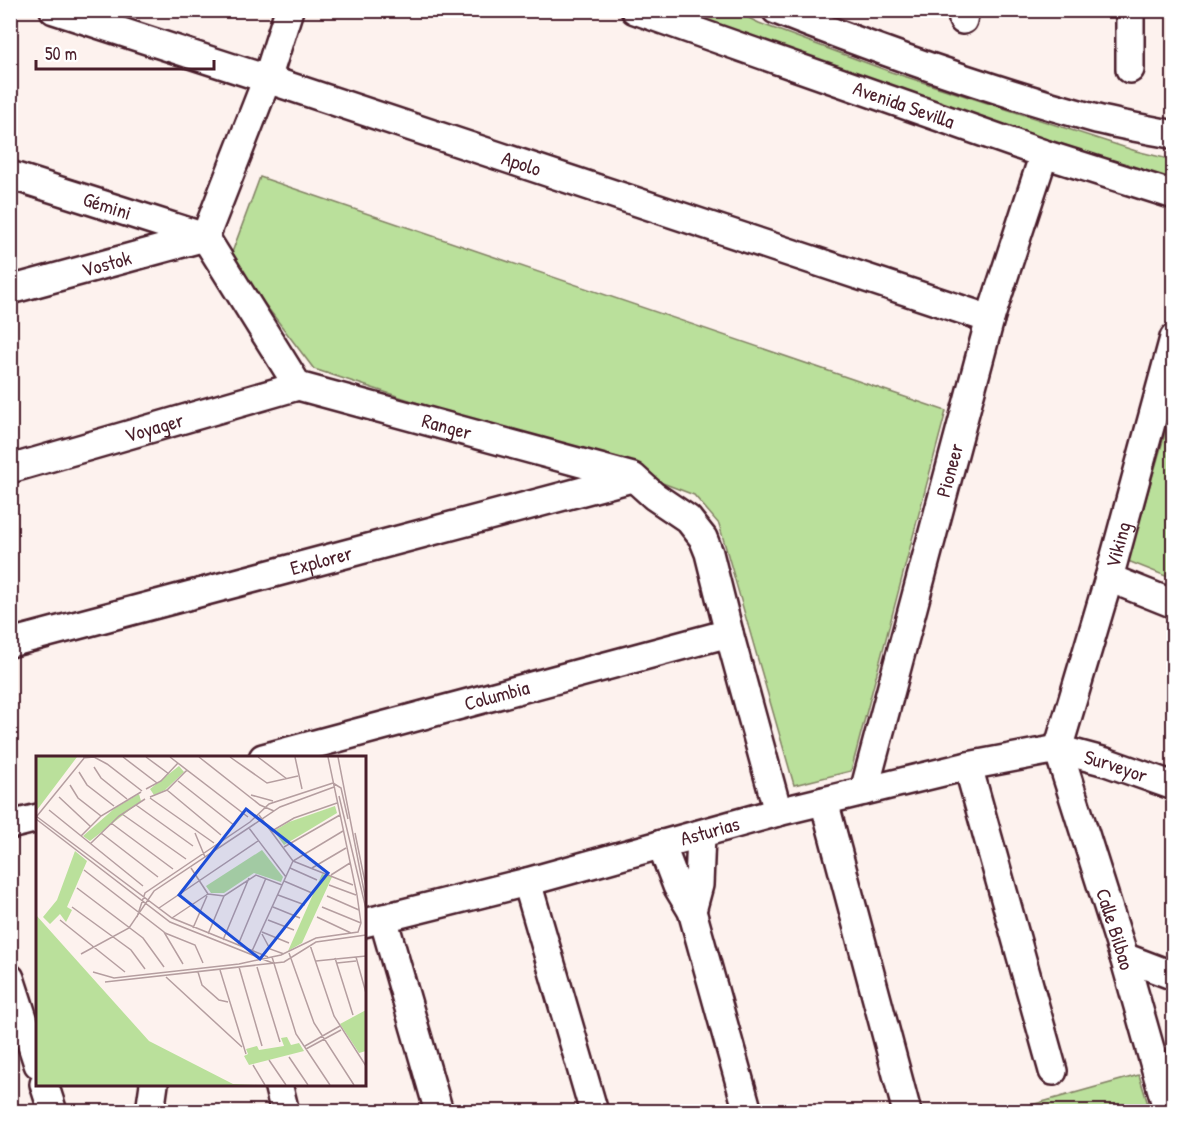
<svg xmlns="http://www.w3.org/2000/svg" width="1184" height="1122" font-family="'Patrick Hand',sans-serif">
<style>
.green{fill:#bae09b;stroke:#828063;stroke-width:1.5}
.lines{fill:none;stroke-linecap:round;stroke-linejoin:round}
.minor-casing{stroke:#4a1f2b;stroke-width:32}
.minor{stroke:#fff;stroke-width:27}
.labels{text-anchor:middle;stroke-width:6;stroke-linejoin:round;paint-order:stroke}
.street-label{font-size:20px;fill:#4a1f2b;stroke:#fff}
.inset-road{fill:none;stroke:#b59ea0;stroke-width:1.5}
.view{fill:#1d4ed8;fill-opacity:0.15;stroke:#1d4ed8;stroke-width:3}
.inset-edge{fill:none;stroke:#4a1f2b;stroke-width:3}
</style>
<rect width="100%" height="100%" fill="#fdf2ee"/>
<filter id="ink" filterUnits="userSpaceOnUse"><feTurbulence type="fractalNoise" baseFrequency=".0167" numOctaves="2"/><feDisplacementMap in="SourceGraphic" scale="12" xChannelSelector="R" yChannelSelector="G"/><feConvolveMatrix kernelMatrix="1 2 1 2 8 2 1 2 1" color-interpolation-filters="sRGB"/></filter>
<g filter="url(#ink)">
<!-- green -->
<g class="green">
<path d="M676 11H734L759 23 891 72 1136 151 1173 160V181L884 85Z"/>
<path d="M260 177 946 411 851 771 794 785 719 524 694 495 652 479 314 369 230 258Z"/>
<path d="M1173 406V579L1128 561Z"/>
<path d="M1139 1075 1150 1111H1007L1017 1109Z"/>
</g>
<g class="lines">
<defs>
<g id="minor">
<path id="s1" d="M54 10 267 79 990 319"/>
<path id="s2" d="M635 10 1044 154 1174 195"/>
<path d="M776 10C880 51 985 88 1093 118 1119 125 1147 129 1174 135"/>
<path d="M1130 10V69"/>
<path d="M963 20 965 10"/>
<path id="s3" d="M10 175 205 237"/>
<path id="s4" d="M205 237 298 386 633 477 654 496 688 519 703 538 709 553 729 633 778 812"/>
<path d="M205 237 267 79 289 10"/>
<path id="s5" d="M10 290 205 237"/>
<path id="s6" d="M10 469 298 386"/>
<path d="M1109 578 1174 604"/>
<path id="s7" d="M10 643 632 478"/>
<path id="s8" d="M1058 749 1109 578 1174 338"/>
<path id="s9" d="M1058 749 1124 957 1168 1112"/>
<path id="s10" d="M263 758 729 633"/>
<path d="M968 766 1053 1071"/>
<path id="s11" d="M864 791 990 319 1044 154"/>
<path d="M824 801 907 1112"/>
<path d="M10 825 38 818"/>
<path d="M661 844 677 886 692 911 748 1112"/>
<path d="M527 882 594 1112"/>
<path d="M692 911 699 885 701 834"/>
<path d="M383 918 439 1112"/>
<path id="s12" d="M364 923 527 882 778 812 968 766 1058 749 1106 762 1174 786"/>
<path d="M1124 957 1174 976"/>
<path d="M10 978 38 1064"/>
<path d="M44 1084 53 1112"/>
<path d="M278 1084 285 1112"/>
<path d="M150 1112 154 1084"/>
</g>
</defs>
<!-- minor casing -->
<use href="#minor" class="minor-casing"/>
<!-- minor -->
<use href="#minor" class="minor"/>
</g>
</g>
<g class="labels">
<!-- street labels -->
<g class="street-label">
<text dy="7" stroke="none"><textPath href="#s2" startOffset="285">Avenida Sevilla</textPath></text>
<text dy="7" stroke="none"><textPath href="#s1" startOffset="492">Apolo</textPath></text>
<text dy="7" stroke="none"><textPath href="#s3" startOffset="102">Gémini</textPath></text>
<text dy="7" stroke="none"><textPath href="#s5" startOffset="100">Vostok</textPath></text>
<text dy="7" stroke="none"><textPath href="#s4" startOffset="330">Ranger</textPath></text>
<text dy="7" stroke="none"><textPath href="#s6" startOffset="150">Voyager</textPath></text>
<text dy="7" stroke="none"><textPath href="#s11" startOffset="332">Pioneer</textPath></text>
<text dy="7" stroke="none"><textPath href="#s8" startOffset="213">Viking</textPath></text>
<text dy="7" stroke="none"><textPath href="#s7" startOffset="322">Explorer</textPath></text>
<text dy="7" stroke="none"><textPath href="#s10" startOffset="242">Columbia</textPath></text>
<text dy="7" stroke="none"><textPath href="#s12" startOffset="776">Surveyor</textPath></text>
<text dy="7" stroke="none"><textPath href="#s12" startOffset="358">Asturias</textPath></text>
<text dy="7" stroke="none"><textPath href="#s9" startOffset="189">Calle Bilbao</textPath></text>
</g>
</g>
<!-- overview -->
<g transform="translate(36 756)">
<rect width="330" height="330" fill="#fdf2ee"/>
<path d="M0 1H41L1 54H0ZM143 10 148 16 129 34 118 39 114 33ZM103 38 105 45 54 85 47 80 79 52ZM299 50 301 57 248 89 238 75 253 66ZM226 94 247 121 245 126 218 117 188 137H175L170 130ZM39 95 51 105 31 151 36 154 30 166 24 158 14 168 7 161 21 144ZM286 118 296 121 266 187 252 195ZM0 159 113 285 197 328 222 329H0ZM330 254V295L323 297 304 268ZM251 281 255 289 263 287 268 295 213 309 208 300 212 298 210 293 221 290 223 294 248 290 245 282Z" fill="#bae09b"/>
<path class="inset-road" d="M87 1 121 27M110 1 133 18M134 1 212 61M163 1 224 49 238 55M194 1 231 27 262 20M222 1 251 23M259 1 266 33M292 1 321 139M302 1 330 145M47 2 58 1 71 8 106 35M58 11 65 22 91 43M43 16 51 29 78 50M142 25 199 70M297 27 305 32 312 63M34 29 42 42 65 60M110 33 125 25 142 7M131 34 185 79M215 39 237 45M303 40 330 153M23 41 54 70M114 41 131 34 151 14M114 42 178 87M100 49 157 90M13 54 107 130M86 58 150 103M223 59 257 105M0 60 136 162 232 201M1 60 49 1M0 63 134 166 239 208M75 67 137 113M213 72 250 121M236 75 258 62 301 47M65 77 122 121M159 77 169 101M319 77 330 131M45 80 65 60 105 36M54 88 83 60 109 43M248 91 304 59M257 105 317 129M155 112 172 138M254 112 281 124M276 112 310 92M48 114 128 176 147 208M295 119 314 107M248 125 276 137M293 129 320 139M41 132 107 182 128 211M172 138 188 140 220 119 246 129M242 139 269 149M291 140 323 154M36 151 95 194 109 213M237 151 264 162M286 151 325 167M123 152 222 85M101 161 109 137 214 66 233 48 297 27M281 161 315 177M136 162 172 138M24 164 89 216M232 164 258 174M157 172 171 140M226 176 253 187M129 177 159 189 167 207M172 178 188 140M226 178 234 193 248 198M187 184 213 122M202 189 230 122M274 189 298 260 330 310M216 195 257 105 307 75M253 197 278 267 318 329M45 198 93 172 118 135 244 51 298 31M236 201 260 278 294 329M320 201 330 237M299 202 317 259M280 205 330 200M301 207 320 205M203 211 226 290M221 211 244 286M184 214 210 298M57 216 78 222 203 208 245 199 280 182 322 176 325 167 321 139M162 216 166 229 183 244 192 246M130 221 206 291M69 226 248 206 280 186 330 179M269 290 304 270M270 293 305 274M253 301 272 329M233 304 250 329M217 309 229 329"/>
<path class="view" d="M210 53 292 117 224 203 143 139Z"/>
<rect width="330" height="330" class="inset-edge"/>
</g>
<!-- margin -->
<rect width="1184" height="1122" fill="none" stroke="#fff" stroke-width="36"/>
<rect x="18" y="18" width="1148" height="1086" fill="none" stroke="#4a1f2b" stroke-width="2" filter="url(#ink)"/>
<!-- scale -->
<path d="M36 60v9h178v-9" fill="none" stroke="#4a1f2b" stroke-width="3"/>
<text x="45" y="60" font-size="18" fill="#4a1f2b" stroke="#ffffff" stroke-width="4.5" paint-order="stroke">50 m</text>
</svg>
